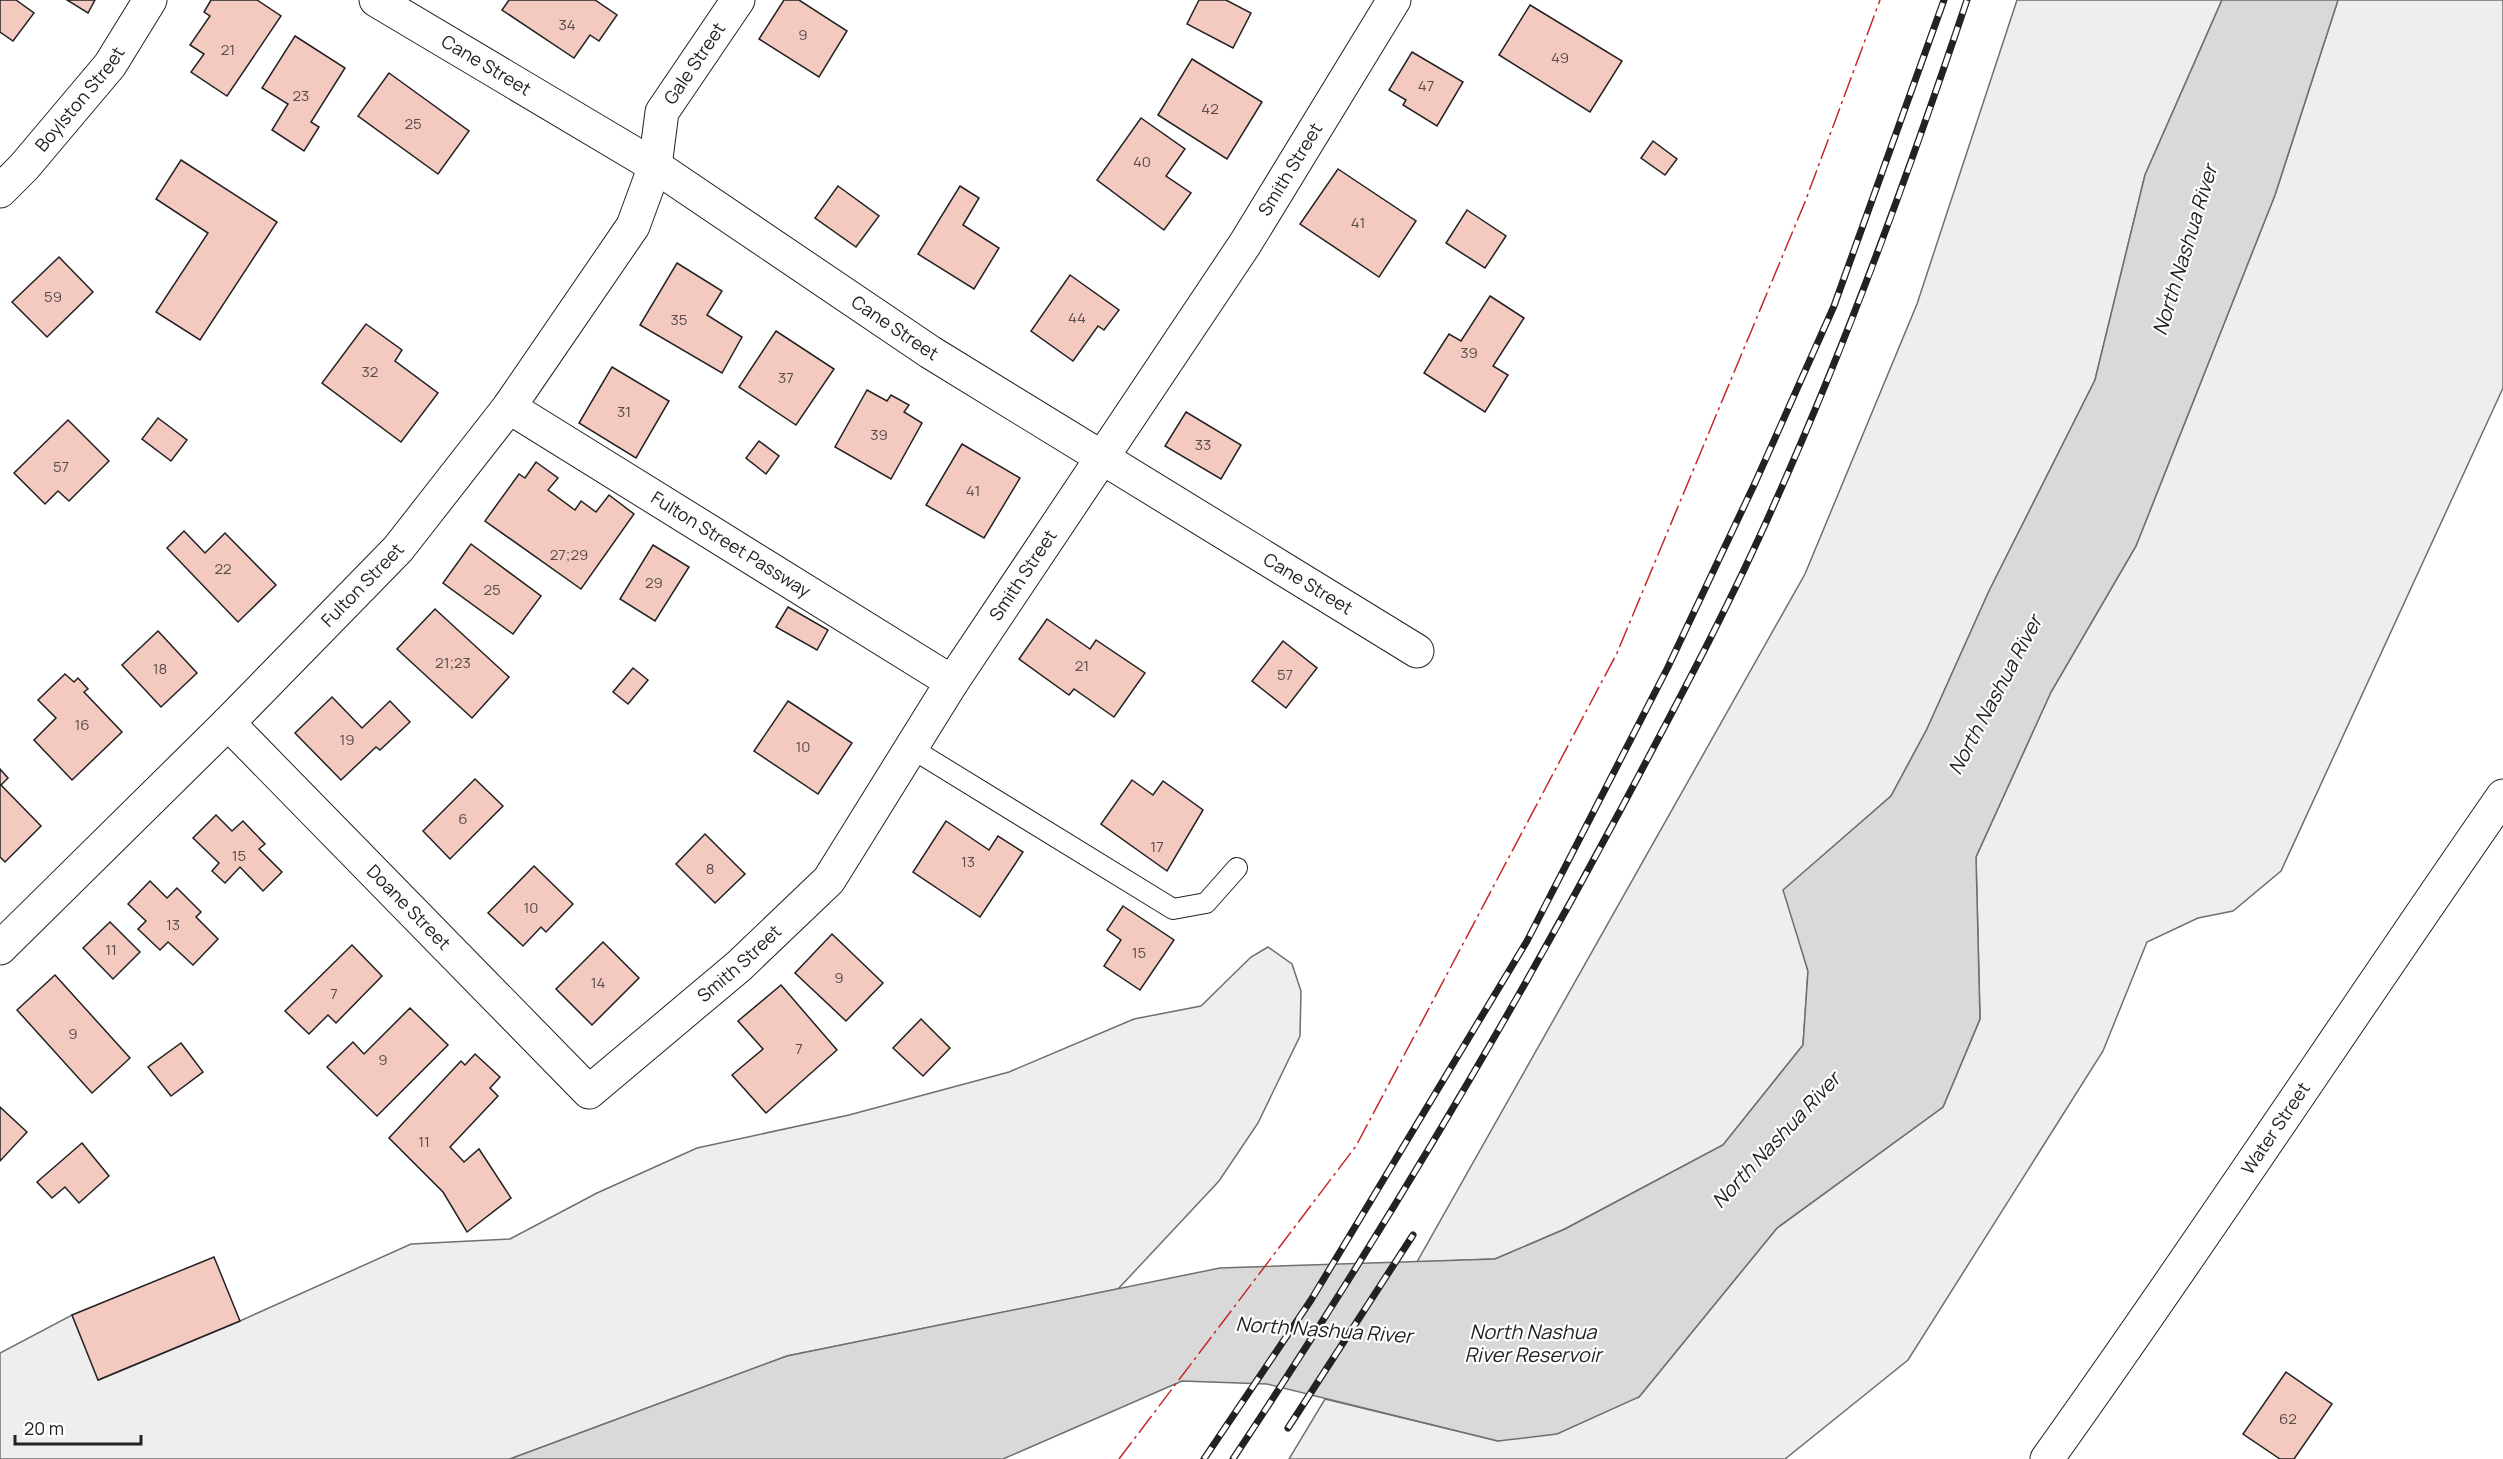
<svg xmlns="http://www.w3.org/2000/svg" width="2503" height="1459" font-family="Manrope,sans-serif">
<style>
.green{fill:#eee;stroke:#6f6f6f;stroke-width:1.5}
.water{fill:#d9d9d9;stroke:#6f6f6f;stroke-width:1.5}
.building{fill:#f3c9c0;stroke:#222;stroke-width:1.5}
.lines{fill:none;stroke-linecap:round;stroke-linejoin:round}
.lane-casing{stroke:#222;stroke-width:22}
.street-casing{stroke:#222;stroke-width:35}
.highway-casing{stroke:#222;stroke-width:35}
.lane{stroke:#fff;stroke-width:20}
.street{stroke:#fff;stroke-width:33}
.highway{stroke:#fff;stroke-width:33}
.rail-casing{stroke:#222;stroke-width:7}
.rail{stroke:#fff;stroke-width:4.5;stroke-dasharray:14;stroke-linecap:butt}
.power{stroke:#c62828;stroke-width:1.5;stroke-dasharray:21 4.5 3 4.5;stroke-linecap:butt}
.labels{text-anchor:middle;stroke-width:4.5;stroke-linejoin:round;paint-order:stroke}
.number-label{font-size:15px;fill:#564c4a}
.street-label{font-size:18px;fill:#222;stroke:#fff}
.water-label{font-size:20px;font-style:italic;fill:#222;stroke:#fff}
</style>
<rect width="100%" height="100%" fill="#fff"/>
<!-- green -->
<g class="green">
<path d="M2017 0H2222L2145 175 2095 380 1989 591 1927 729 1891 796 1784 890 1808 971 1803 1045 1723 1145 1565 1229 1495 1259 1417 1262 1805 574 1917 304Z"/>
<path d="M2338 0H2503V388L2281 871 2233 911 2198 918 2147 942 2103 1051 1908 1360 1785 1459H1289L1325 1399 1498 1441 1639 1397 1777 1228 1943 1107 1980 1019 1976 857 2051 692 2136 546 2275 195Z"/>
<path d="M1268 947 1292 964 1301 991 1300 1036 1258 1123 1219 1181 1118 1289 787 1356 510 1459H0V1353L72 1315 99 1380 240 1321 411 1244 510 1239 597 1193 697 1148 849 1115 1009 1072 1134 1019 1201 1006 1251 957Z"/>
</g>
<!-- water -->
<path class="water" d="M2222 0H2338L2275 195 2136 546 2051 692 1976 857 1980 1019 1943 1107 1777 1228 1639 1397 1557 1434 1498 1441 1267 1384 1182 1381 1003 1459H510L787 1356 1220 1268 1495 1259 1565 1229 1723 1145 1803 1045 1808 971 1783 890 1891 796 1927 729 1989 591 2095 380 2145 175Z"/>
<!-- building -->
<g class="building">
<path d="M0 0H16L34 13 13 41 0 32Z"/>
<path d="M67 0H95L88 13Z"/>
<path d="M211 0H257L281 16 227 96 191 72 204 54 190 45 210 16 204 12Z"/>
<path d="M509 0H595L617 15 599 41 590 35 574 58 502 10Z"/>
<path d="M784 0H799L847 31 819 77 759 39Z"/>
<path d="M1199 0H1226L1251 13 1233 48 1187 24Z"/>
<path d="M1530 5 1622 61 1590 112 1499 55Z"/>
<path d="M295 36 345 68 311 122 319 127 304 151 272 130 288 104 262 88Z"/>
<path d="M1412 52 1463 82 1437 126 1403 105 1406 100 1389 90Z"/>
<path d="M1192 59 1262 102 1227 159 1158 115Z"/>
<path d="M389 73 469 131 438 174 358 116Z"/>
<path d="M1141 118 1185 149 1166 176 1191 193 1164 230 1097 180Z"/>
<path d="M1653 141 1677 159 1665 175 1641 158Z"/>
<path d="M181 160 277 222 200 340 156 312 208 233 156 199Z"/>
<path d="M1338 169 1416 221 1379 277 1300 224Z"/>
<path d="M838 186 879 216 856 247 815 218Z"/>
<path d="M960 186 979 198 963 225 999 248 974 289 918 254Z"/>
<path d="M1467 210 1506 236 1485 268 1446 243Z"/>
<path d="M59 257 93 292 47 337 12 302Z"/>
<path d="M677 263 722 291 707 315 742 337 722 373 640 325Z"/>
<path d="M1070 275 1119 310 1104 330 1098 326 1073 361 1031 331Z"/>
<path d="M1490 296 1524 318 1493 366 1508 375 1485 412 1424 373 1449 334 1461 341Z"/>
<path d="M366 324 402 350 395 361 438 393 401 442 322 383Z"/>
<path d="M776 331 834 369 796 425 739 387Z"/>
<path d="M612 367 669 401 636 458 579 423Z"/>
<path d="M867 390 887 401 891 395 909 405 904 412 922 423 891 479 835 447Z"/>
<path d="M1186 412 1241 445 1221 479 1165 446Z"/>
<path d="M158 418 187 440 171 461 142 439Z"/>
<path d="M68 420 109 461 69 501 58 491 45 504 14 473Z"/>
<path d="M759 441 779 456 766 474 746 458Z"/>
<path d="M962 444 1020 478 984 538 926 505Z"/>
<path d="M536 462 558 478 548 490 575 510 581 501 596 512 609 495 634 514 581 589 485 521 519 474 525 478Z"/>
<path d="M184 531 205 553 225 533 276 585 238 622 167 548Z"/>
<path d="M471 544 541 596 513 634 443 583Z"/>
<path d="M653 545 689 567 655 621 620 599Z"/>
<path d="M788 607 828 630 817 650 776 627Z"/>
<path d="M435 609 509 677 472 718 397 649Z"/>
<path d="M1047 619 1090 649 1096 640 1145 673 1114 717 1074 689 1069 695 1019 659Z"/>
<path d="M158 631 197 673 161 707 122 665Z"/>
<path d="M1283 641 1317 668 1286 708 1252 681Z"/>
<path d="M633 668 648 680 628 704 613 692Z"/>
<path d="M65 674 74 682 78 678 88 689 84 692 122 732 72 780 34 740 56 718 38 700Z"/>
<path d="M332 697 362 728 390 701 410 722 380 750 376 747 341 780 295 733Z"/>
<path d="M788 701 852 743 818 794 754 751Z"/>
<path d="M0 769 8 778 1 785 41 826 5 862 0 857Z"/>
<path d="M475 779 503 806 450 859 423 831Z"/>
<path d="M1132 780 1153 795 1163 781 1203 810 1167 871 1101 824Z"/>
<path d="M216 815 232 831 243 821 265 844 259 849 282 872 263 891 240 867 225 883 212 871 219 863 193 838Z"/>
<path d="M946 821 989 850 998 836 1023 852 980 917 913 872Z"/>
<path d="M705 834 745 874 715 903 676 864Z"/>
<path d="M534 866 573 904 546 932 541 927 523 946 488 913Z"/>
<path d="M150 881 167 898 177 888 201 912 196 917 218 939 193 965 168 942 160 950 138 929 146 921 128 904Z"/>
<path d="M1123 906 1174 940 1140 990 1104 966 1121 940 1107 930Z"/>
<path d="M110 922 140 952 113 979 83 948Z"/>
<path d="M832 934 883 983 846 1021 795 973Z"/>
<path d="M603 942 639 978 592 1025 556 989Z"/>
<path d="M352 945 382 976 336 1023 328 1015 309 1034 285 1011Z"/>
<path d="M55 975 130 1058 92 1093 17 1010Z"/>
<path d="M781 985 837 1050 766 1113 732 1075 763 1049 738 1021Z"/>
<path d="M410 1008 448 1045 377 1116 327 1067 353 1042 364 1054Z"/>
<path d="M921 1019 950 1048 923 1076 893 1048Z"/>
<path d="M181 1043 203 1072 171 1096 148 1067Z"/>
<path d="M475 1054 500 1077 490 1088 498 1096 450 1147 464 1162 479 1149 511 1198 467 1232 443 1192 389 1138 461 1061 465 1065Z"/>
<path d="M0 1107 27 1132 0 1161Z"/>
<path d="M82 1143 109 1176 79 1203 65 1187 52 1198 37 1182Z"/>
<path d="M214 1257 240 1321 98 1380 72 1315Z"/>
<path d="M2286 1372 2332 1404 2294 1459H2280L2243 1434Z"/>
</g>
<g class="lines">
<defs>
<path id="lane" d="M911 748 1173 909 1206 903 1237 868"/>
<g id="street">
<path id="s1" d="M376 0 655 166 930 352 1417 651"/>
<path id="s2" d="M0 191 24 167 110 65 150 0"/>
<path id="s3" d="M509 407 952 682"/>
<path id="s4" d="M228 723 589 1092 739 966 829 880 952 682 1245 244 1394 0"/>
<path id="s5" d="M0 948 228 723 398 549 509 407 633 226 655 166 662 112 738 0"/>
</g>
<g id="highway">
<path id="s6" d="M2047 1459C2203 1241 2350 1016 2503 796"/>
</g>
</defs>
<!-- lane casing -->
<use href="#lane" class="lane-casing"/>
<!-- street casing -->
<use href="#street" class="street-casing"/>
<!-- highway casing -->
<use href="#highway" class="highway-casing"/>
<!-- lane -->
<use href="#lane" class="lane"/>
<!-- street -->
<use href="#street" class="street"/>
<!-- highway -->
<use href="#highway" class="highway"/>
<defs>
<g id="rail">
<path d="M1288 1428 1413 1235"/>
<path d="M1204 1459 1311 1300 1527 941 1668 667 1755 483 1834 306 1944 0"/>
<path d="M1233 1459C1373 1248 1502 1032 1621 809 1675 707 1730 605 1776 500 1849 337 1910 170 1967 0"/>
</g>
</defs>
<!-- rail casing -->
<use href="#rail" class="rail-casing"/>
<!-- rail -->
<use href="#rail" class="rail"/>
<!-- power -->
<path class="power" d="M1119 1459 1356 1146 1617 653 1805 202 1880 0"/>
</g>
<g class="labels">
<!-- number labels -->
<g class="number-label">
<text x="567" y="30">34</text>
<text x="803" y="40">9</text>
<text x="228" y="55">21</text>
<text x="1560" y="63">49</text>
<text x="1426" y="91">47</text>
<text x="301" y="101">23</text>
<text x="1210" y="114">42</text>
<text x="413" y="129">25</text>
<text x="1142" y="167">40</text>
<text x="1358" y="228">41</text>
<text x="53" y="302">59</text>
<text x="1077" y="323">44</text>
<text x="679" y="325">35</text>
<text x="1469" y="358">39</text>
<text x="370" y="377">32</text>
<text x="786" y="383">37</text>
<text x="624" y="417">31</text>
<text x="879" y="440">39</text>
<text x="1203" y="450">33</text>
<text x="61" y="472">57</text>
<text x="973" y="496">41</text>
<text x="569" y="560">27;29</text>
<text x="223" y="574">22</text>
<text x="654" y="588">29</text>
<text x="492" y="595">25</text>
<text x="453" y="668">21;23</text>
<text x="1082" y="671">21</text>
<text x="160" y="674">18</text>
<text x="1285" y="680">57</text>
<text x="82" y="730">16</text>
<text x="347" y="745">19</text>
<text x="803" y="752">10</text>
<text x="463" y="824">6</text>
<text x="1157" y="852">17</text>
<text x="239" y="861">15</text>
<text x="968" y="867">13</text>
<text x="710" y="874">8</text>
<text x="531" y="913">10</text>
<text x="173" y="930">13</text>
<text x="111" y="955">11</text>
<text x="1139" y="958">15</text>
<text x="839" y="983">9</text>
<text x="598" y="988">14</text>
<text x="334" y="999">7</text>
<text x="73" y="1039">9</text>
<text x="799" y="1054">7</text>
<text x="383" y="1065">9</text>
<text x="424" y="1147">11</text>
<text x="2288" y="1424">62</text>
</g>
<!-- street labels -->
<g class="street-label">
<text dy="6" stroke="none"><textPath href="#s5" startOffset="1140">Gale Street</textPath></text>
<text dy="6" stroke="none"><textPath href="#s1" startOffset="128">Cane Street</textPath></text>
<text dy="6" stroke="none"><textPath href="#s2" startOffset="122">Boylston Street</textPath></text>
<text dy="6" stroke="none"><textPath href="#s4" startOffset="1684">Smith Street</textPath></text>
<text dy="6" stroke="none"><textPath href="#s1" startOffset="614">Cane Street</textPath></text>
<text dy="6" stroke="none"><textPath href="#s3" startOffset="261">Fulton Street Passway</textPath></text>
<text dy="6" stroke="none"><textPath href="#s4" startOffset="1198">Smith Street</textPath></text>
<text dy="6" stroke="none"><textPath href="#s5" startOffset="513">Fulton Street</textPath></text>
<text dy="6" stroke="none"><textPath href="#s1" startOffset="1100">Cane Street</textPath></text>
<text dy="6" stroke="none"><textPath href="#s4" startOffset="258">Doane Street</textPath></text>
<text dy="6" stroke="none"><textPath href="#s4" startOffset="714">Smith Street</textPath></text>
<text dy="6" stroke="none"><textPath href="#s6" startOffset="402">Water Street</textPath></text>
</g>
<!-- water labels -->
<g class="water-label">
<text transform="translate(2185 250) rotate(-73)" y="7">North Nashua River</text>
<text transform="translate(1995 695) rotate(-62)" y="7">North Nashua River</text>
<text transform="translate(1776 1140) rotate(-47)" y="7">North Nashua River</text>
<text transform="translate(1324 1330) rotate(4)" y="7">North Nashua River</text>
<text x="1533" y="1339">North Nashua<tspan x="1533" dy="23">River Reservoir</tspan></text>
</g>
</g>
<!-- scale -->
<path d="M15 1435v9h126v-9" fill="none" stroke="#222222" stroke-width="3"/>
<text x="24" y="1435" font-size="18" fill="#222222" stroke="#ffffff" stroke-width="4.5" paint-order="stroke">20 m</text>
</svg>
